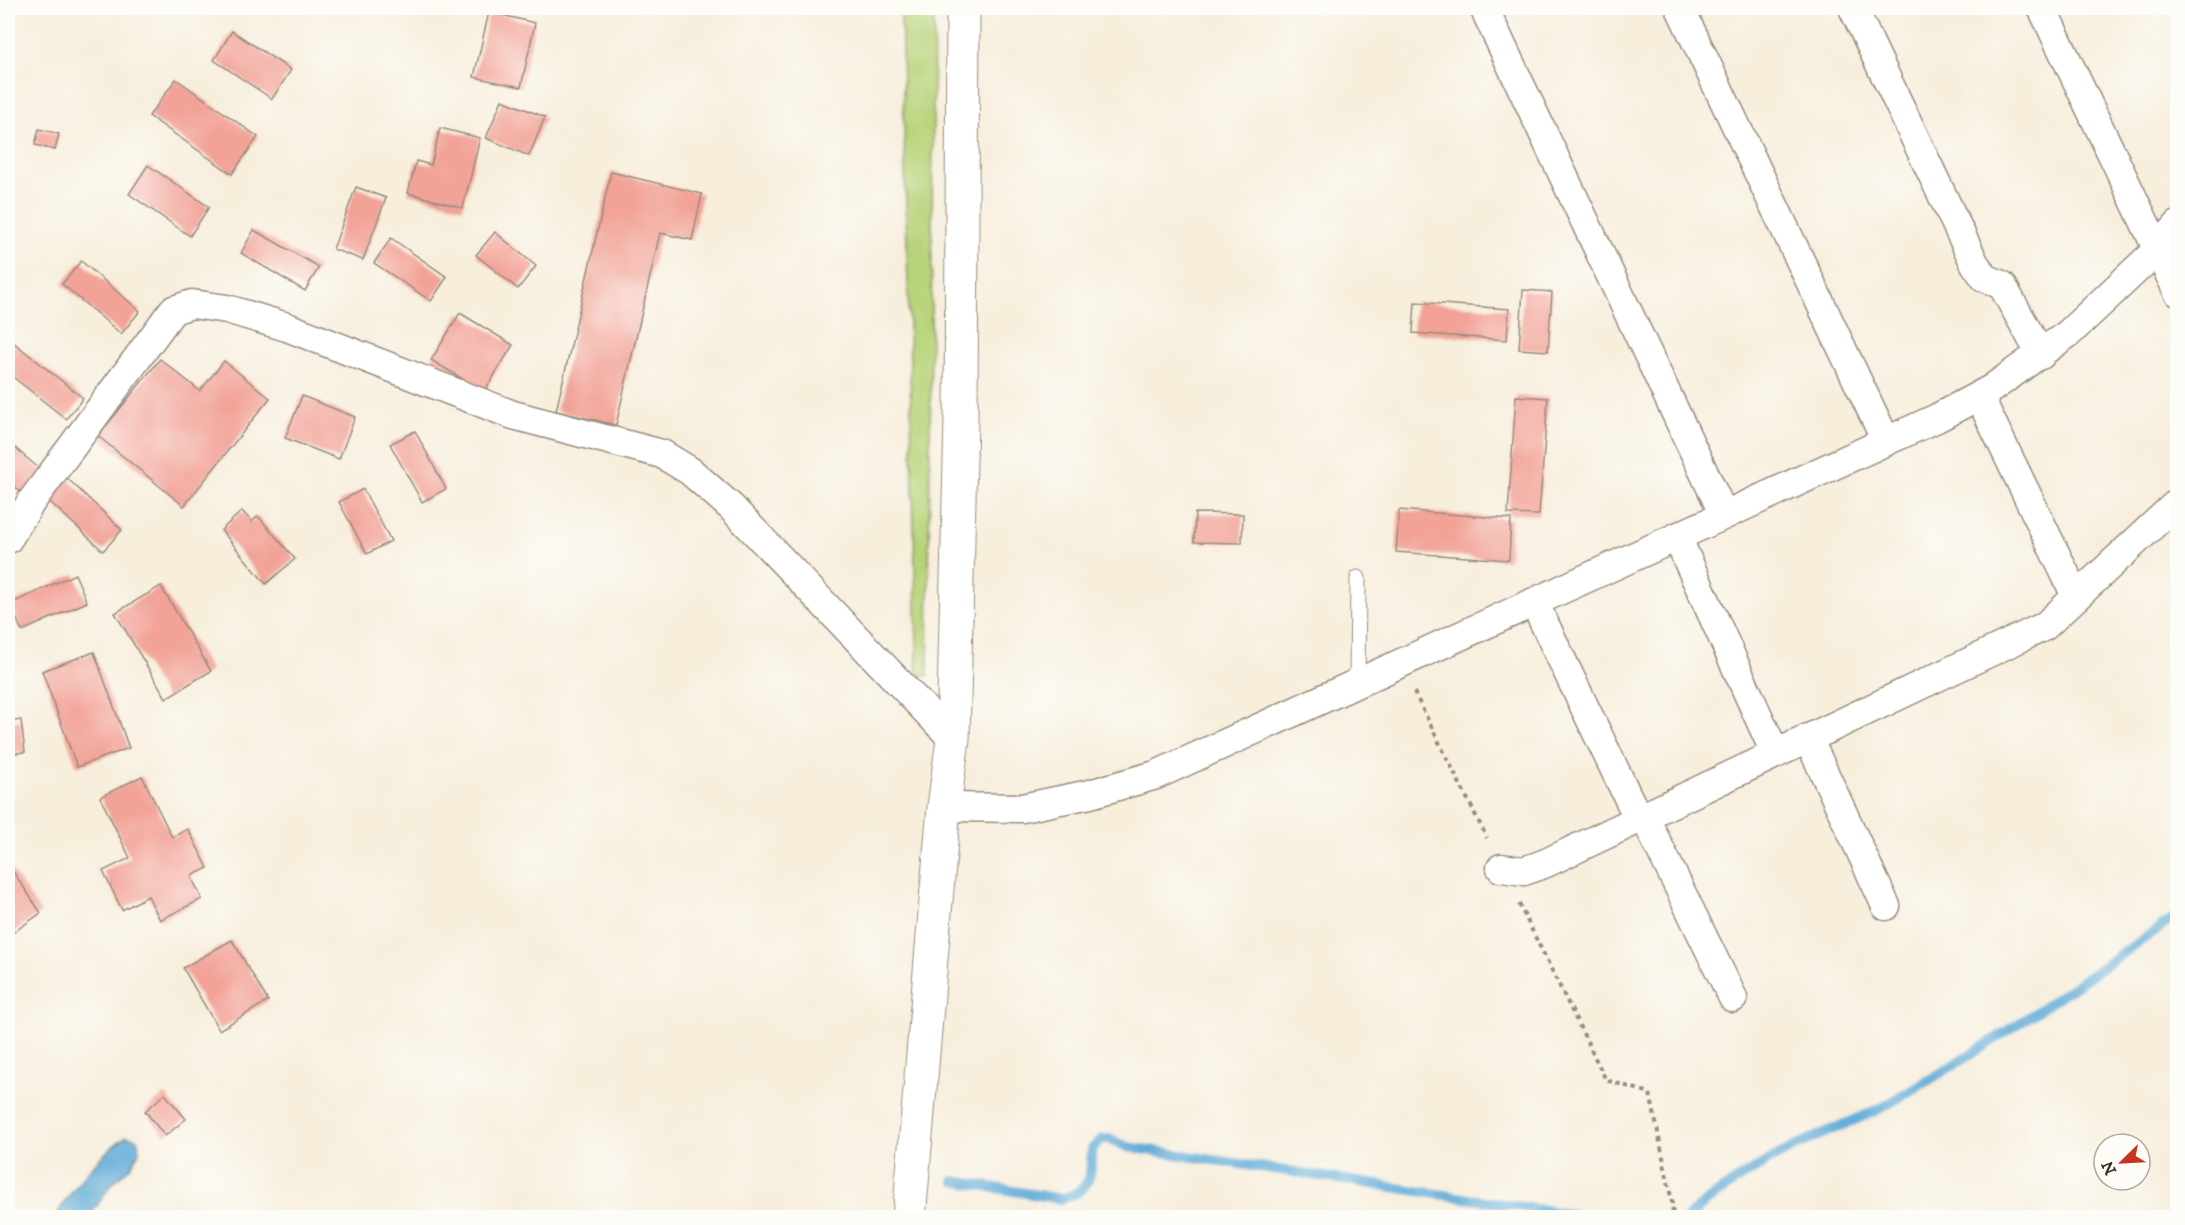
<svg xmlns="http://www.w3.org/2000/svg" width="2185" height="1225" font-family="'IM FELL DW Pica',serif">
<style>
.green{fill:#b8d379;stroke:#7a7e4c;stroke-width:1.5}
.water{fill:#5fabd7;stroke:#4d6a7a;stroke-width:1.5}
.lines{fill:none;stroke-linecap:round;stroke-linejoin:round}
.stream{stroke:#5fabd7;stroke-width:10}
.building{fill:#f2a297}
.lane-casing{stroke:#998c7d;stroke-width:17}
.street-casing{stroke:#998c7d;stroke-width:31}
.secondary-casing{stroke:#998c7d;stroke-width:35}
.path{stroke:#998c7d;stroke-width:4;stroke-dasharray:4.5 4.5;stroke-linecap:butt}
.lane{stroke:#fff;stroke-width:15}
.street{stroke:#fff;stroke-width:28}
.secondary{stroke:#fff;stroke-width:33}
</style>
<rect width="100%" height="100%" fill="#fdfcf7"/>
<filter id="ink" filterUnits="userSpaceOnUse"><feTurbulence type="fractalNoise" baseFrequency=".0167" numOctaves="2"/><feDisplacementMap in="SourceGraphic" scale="12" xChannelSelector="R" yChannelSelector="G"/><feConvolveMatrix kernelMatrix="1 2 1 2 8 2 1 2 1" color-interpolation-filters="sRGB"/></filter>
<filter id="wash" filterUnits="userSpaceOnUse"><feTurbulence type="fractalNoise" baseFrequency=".008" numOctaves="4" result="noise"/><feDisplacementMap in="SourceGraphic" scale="24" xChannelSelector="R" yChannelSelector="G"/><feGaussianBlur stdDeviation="1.35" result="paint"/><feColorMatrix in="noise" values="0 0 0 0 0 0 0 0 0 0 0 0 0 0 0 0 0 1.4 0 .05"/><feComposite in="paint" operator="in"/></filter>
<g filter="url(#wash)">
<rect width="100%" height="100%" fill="#f7eedc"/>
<!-- green -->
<path class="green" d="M901 8H934L928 676 916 674 917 651Z"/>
<!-- water -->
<path class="water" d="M127 1136 138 1139 139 1152 131 1166 111 1185 89 1217H55C73 1188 98 1155 127 1136Z"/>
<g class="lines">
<!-- stream -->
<g class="stream">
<path d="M954 1181 1062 1199C1092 1189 1090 1178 1092 1149L1102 1139H1109L1128 1147 1596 1218"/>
<path d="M1687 1218C1726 1184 1774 1155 1822 1134 1843 1124 1868 1116 1888 1104 1988 1047 2083 981 2178 915"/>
</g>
</g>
<g id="blocks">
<!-- building -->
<g class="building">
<path d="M489 12 535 23 521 87 474 77Z"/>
<path d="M232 31 291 70 272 99 214 60Z"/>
<path d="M176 79 258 137 232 174 149 116Z"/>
<path d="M502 100 545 117 529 156 486 138Z"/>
<path d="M440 128 480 138 463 208 408 193 416 161 431 165Z"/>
<path d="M39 129 59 134 55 150 35 145Z"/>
<path d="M148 165 209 207 190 236 129 194Z"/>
<path d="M611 172 702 194 692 240 660 233 616 425 556 411Z"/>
<path d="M356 187 386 198 363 260 333 249Z"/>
<path d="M254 230 319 267 305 291 241 253Z"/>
<path d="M495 232 536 266 518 289 476 255Z"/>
<path d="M391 238 447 277 431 301 374 263Z"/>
<path d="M81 261 140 311 121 334 62 284Z"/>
<path d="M1523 290 1552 292 1548 351 1519 349Z"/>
<path d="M1415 302 1509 309 1507 340 1413 333Z"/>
<path d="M460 313 513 345 484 392 431 360Z"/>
<path d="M8 338 83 398 66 419 8 373Z"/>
<path d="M160 359 200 391 224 361 270 398 184 506 98 436Z"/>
<path d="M302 396 355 417 339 459 285 438Z"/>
<path d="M1516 396 1548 398 1539 515 1508 514Z"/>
<path d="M415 431 446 489 422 502 390 444Z"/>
<path d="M8 442 42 471 23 494 8 481Z"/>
<path d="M67 478 122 530 103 551 47 499Z"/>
<path d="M363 489 391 541 367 554 339 502Z"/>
<path d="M1399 510 1511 519 1509 560 1396 552Z"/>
<path d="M242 511 252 522 258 516 295 559 266 584 221 530Z"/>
<path d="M1195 513 1243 514 1242 543 1194 542Z"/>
<path d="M75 574 87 602 22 631 10 604Z"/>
<path d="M161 586 211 671 166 698 115 613Z"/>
<path d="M94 652 129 748 77 767 42 671Z"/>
<path d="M21 720 25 752 8 754V722Z"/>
<path d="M142 776 172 837 188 829 208 868 191 876 202 899 160 920 148 896 122 910 103 871 130 858 100 797Z"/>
<path d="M8 864 41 913 8 936Z"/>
<path d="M232 940 268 1001 219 1030 183 968Z"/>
<path d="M165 1094 186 1119 165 1136 145 1111Z"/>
</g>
</g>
</g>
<g filter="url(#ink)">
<use href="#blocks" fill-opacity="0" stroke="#998c7d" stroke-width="1.5"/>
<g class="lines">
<defs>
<path id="lane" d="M1357 684 1358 578"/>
<g id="street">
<path d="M1484 8 1724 515"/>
<path d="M1680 8 1886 441"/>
<path d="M1853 8 1975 264 1985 278 2002 285 2041 355"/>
<path d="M2042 8 2178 292"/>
<path d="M1979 396 2076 596"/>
<path d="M1677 537 1775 753"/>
<path d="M8 539 31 502 173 310 192 304 227 309 287 327 513 415 662 454 690 471 731 507 953 739"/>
<path d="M1534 602 1638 818"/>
<path d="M1808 738 1886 906"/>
<path d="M944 807 1022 808 1090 794 1156 775 1937 418 1991 389 2069 333 2157 250 2178 225"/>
<path d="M1644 816 1733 998"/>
<path d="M1501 868 1524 871 1546 863 2045 626 2178 502"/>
</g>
<path id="secondary" d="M909 1218 944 807 953 739 961 420 963 8"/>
</defs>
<!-- lane casing -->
<use href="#lane" class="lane-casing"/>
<!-- street casing -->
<use href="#street" class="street-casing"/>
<!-- secondary casing -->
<use href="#secondary" class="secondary-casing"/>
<!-- path -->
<g class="path">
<path d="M1414 692 1487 838"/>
<path d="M1519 904 1606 1080 1650 1093 1672 1202 1673 1218"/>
</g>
<!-- lane -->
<use href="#lane" class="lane"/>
<!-- street -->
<use href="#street" class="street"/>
<!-- secondary -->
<use href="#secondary" class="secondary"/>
</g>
</g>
<!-- margin -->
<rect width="2185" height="1225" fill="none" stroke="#fdfcf7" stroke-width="30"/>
<!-- north arrow -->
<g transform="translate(2122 1162) rotate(246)"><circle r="28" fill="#fdfcf7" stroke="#afa8a0" stroke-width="1.5"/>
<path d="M0-4.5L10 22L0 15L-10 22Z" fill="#c8321e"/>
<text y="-9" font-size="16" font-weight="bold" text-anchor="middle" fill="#3b2a1e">N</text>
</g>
</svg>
